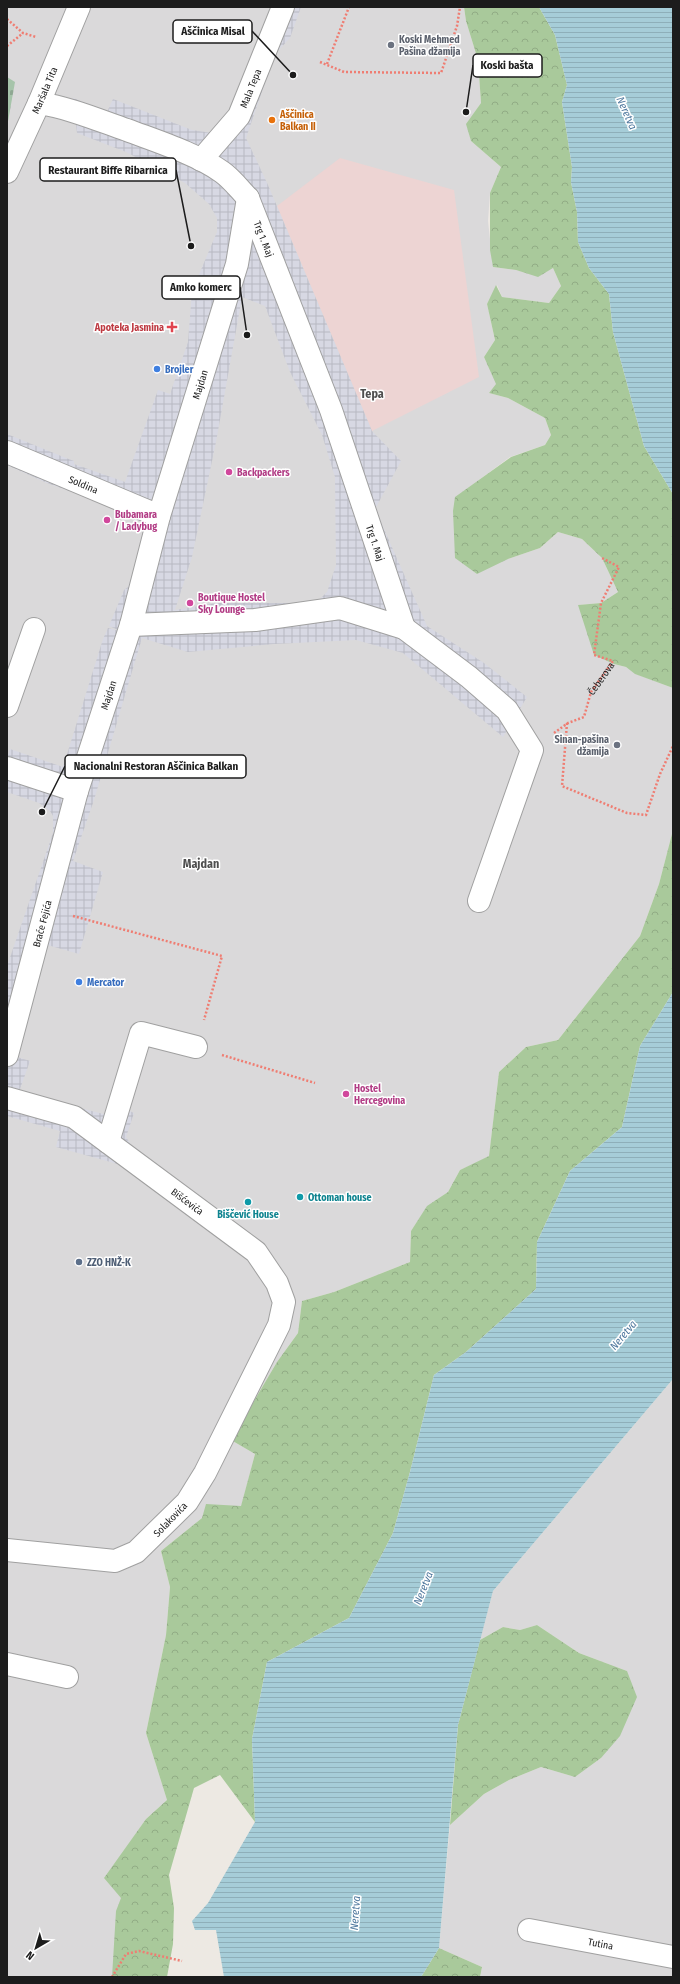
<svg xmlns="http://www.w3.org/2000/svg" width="680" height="1984" font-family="'Fira Sans Condensed',sans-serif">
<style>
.residential{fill:#dad9da}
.commercial{fill:#edd4d3}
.forest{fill:url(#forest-crowns)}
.cemetery{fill:url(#cemetery-stones)}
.plaza{fill:url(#plaza-grid);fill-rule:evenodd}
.water{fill:url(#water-rules)}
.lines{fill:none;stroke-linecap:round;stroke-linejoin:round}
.minor-casing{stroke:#a0a0a0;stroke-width:24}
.path{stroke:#ef7d72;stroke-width:2.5;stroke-dasharray:2 2;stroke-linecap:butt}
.minor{stroke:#fff;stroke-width:22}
.worship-dot{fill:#6b7280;stroke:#fff;stroke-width:1.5}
.food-dot{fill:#e8710a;stroke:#fff;stroke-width:1.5}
.health-dot{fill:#e0444e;stroke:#fff;stroke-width:1.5}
.shop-dot{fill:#3f7fe0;stroke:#fff;stroke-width:1.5}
.hotel-dot{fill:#d1479c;stroke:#fff;stroke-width:1.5}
.culture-dot{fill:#0f9aa8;stroke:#fff;stroke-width:1.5}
.service-dot{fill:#5c6f8a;stroke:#fff;stroke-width:1.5}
.labels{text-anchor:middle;stroke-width:3;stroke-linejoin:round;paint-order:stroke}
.worship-label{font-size:10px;font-weight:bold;fill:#5b616d;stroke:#fff;text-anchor:start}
.street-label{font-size:10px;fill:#1c1c1c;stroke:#fff}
.food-label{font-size:10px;font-weight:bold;fill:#c56008;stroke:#fff;text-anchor:start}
.health-label{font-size:10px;font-weight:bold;fill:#be3a42;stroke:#fff;text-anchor:end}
.shop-label{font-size:10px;font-weight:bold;fill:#366cbe;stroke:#fff;text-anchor:start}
.hotel-label{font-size:10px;font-weight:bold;fill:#b23c85;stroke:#fff;text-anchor:start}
.culture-label{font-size:10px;font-weight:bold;fill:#0d838f;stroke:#fff;text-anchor:start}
.service-label{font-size:10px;font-weight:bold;fill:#4e5e75;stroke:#fff;text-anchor:start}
.water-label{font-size:11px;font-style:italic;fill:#4e779d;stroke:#fff}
.quarter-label{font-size:12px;font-weight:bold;fill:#4f4f4f;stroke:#fff}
.leader{fill:none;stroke:#1c1c1c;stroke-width:1.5}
.callout-dot{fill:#1c1c1c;stroke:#fff;stroke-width:1.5}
.callout{fill:#fff;stroke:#1c1c1c;stroke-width:1.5}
.callout-label{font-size:11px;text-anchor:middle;font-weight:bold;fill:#1c1c1c}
</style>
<defs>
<pattern id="forest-crowns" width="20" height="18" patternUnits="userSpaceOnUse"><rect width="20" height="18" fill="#a9c99b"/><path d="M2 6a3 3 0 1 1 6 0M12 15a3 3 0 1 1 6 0" fill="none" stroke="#91ac85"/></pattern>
<pattern id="cemetery-stones" width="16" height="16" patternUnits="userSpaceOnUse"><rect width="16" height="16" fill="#a6c4aa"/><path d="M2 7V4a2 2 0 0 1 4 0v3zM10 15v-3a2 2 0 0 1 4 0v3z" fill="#8ea892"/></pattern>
<pattern id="plaza-grid" width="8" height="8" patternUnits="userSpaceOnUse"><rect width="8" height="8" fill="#d7d8e3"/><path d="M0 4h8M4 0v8" fill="none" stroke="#b8b9c2"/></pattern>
<pattern id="water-rules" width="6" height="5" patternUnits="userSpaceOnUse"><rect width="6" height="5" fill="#a6cdd8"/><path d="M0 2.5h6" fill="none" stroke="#8eafb9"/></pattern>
</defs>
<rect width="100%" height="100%" fill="#ede9e3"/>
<!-- residential -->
<g class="residential">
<path d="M7 7H464L466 21 478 60 481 103 467 124 471 141 501 167 490 193 488 221 493 267 516 270 538 276 553 268 561 286 549 303 502 297 497 285 487 304 495 340 484 357 497 384 489 393 508 398 545 418 551 435 545 445 510 457 456 497 508 559 540 548 558 532 582 539 602 558 618 592 601 603 579 605 584 622 614 664 626 667 636 674 673 688V830L659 884 640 936 558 1040 526 1047 499 1072 489 1157 460 1170 448 1192 427 1207 411 1231 410 1262 334 1292 302 1301 298 1333 277 1362 231 1440 255 1454 241 1507 202 1518 161 1551 170 1587 166 1635 146 1733 167 1800 146 1819 105 1878 126 1903 160 1977H7Z"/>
<path d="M673 1379V1977H480L482 1967 439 1948 450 1825 484 1794 509 1780 541 1767 575 1777 601 1758 627 1671 579 1653 537 1625 520 1630 503 1627 480 1640 493 1591Z"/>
</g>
<!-- commercial -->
<path class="commercial" d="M340 158 454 190 479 377 372 431 277 206Z"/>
<!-- forest -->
<g class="forest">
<path d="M464 7H539L555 35 567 85 562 102 572 167 571 182 577 212 578 242 589 268 609 294 613 332 644 446 673 494V688L635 674 626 667 614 664 594 655 578 605 601 603 618 592 602 558 582 539 558 532 540 548 508 559 477 574 455 558 453 511 455 497 511 457 545 445 551 435 545 418 508 398 489 393 496 384 484 357 495 340 487 304 496 285 502 297 549 303 561 286 553 268 538 277 516 270 493 267 490 250V193L501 167 471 141 466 124 481 103 478 60 466 21Z"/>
<path d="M673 830V992L640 1046 622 1127 570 1171 537 1242 536 1289 466 1352 434 1375 410 1472 393 1533 349 1618 267 1662 252 1739 255 1822 220 1775 194 1788 169 1875 174 1908 173 1944 167 1977H112L116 1911 121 1898 104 1878 146 1819 167 1800 146 1733 166 1635 170 1587 161 1551 202 1518 206 1504 241 1506 255 1454 231 1440 277 1362 298 1333 302 1301 334 1292 410 1262 411 1231 427 1206 448 1192 460 1170 489 1156 499 1072 526 1047 558 1040 640 936 659 884Z"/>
<path d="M537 1625 579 1653 627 1671 637 1697 620 1736 601 1758 575 1777 541 1767 509 1780 484 1794 450 1825 458 1725 480 1640 503 1627 520 1630Z"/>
<path d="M439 1948 482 1967 480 1977H421Z"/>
</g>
<!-- cemetery -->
<path class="cemetery" d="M7 77 15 82 7 127Z"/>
<!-- plaza -->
<path class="plaza" d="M271 7H301L290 38 275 54 246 138 268 185 372 431 401 461 375 509 427 626 484 663 527 697 503 737 403 653 356 640 274 644 188 652 142 638 94 800 73 861 103 872 79 954 44 944 11 1055 30 1061 19 1092 111 1116 115 1104 134 1113 126 1137 135 1151 125 1166 56 1147 60 1131 7 1116V966L53 833V816L50 811 39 803 7 792V758L10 749 63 767 103 639 108 628 123 632 109 626 124 590 128 587 151 520 47 483 7 465V434L66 458 74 461V464L125 482 158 390 170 394 188 342 192 291 217 232V218L209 204 185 183 126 152 77 133 73 98 107 112 113 99 192 130 212 133 227 120ZM242 297 265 306 290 372 322 435 335 477 336 565 327 592 319 600 308 603H217L175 610 192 557 216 442Z"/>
<!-- water -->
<g class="water">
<path d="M539 7H673V494L644 446 613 332 609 294 589 268 578 242 577 212 571 182 572 167 562 102 567 85 555 35Z"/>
<path d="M673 992V1379L493 1591 458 1725 439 1948 421 1977H224L216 1930H195L192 1921 208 1903 255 1822 252 1739 267 1662 349 1618 393 1533 410 1472 434 1375 466 1352 536 1289 537 1242 570 1171 622 1127 640 1046Z"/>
</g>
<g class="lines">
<defs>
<g id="minor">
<path id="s2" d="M39 103C70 108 98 120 127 130 156 141 197 154 222 172 232 179 240 190 248 198L331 410 404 628 340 608 255 620 131 625"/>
<path id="s3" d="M201 160 239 116 283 7"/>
<path id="s4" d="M7 172 39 103 79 7"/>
<path id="s5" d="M7 452 159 516"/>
<path d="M404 628 469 677 507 710 532 750 479 901"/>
<path d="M7 706 34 629"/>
<path d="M7 768 77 791"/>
<path id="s6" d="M7 1055 77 791 131 625 159 516 237 264 248 198"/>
<path id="s7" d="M7 1098 74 1117 256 1252 277 1283 284 1302 279 1325 205 1473 187 1502 136 1552 115 1561 7 1550"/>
<path d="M108 1142 141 1033 196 1047"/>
<path d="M7 1664 67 1677"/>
<path id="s8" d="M529 1930 673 1957"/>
</g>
</defs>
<!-- minor casing -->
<use href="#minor" class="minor-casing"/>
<!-- path -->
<g class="path">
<path d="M7 19 23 33 36 37"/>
<path d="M7 46 23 33"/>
<path d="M320 62 344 72 441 73 457 26 460 7"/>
<path d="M327 64 349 7"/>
<path d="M567 723 562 786 627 813 646 815 660 774 673 746"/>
<path id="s1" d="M554 733 568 723 584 717 591 692 613 661 594 655 601 603 619 567 602 558"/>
<path d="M73 916 222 956 204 1020"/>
<path d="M222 1055 315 1083"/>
<path d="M112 1977 126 1954 139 1951 182 1961"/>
</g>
<!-- minor -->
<use href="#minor" class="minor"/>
</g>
<!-- markers -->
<g class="worship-dot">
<circle cx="391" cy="45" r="4"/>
<circle cx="617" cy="745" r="4"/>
</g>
<circle class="food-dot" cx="272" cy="120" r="4"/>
<path class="health-dot" d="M170 321h4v4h4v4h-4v4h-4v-4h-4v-4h4z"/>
<g class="shop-dot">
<circle cx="157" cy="369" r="4"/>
<circle cx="79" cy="982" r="4"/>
</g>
<g class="hotel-dot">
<circle cx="229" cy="472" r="4"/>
<circle cx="107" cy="520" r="4"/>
<circle cx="190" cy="603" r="4"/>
<circle cx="346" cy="1094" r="4"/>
</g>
<g class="culture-dot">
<circle cx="300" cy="1197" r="4"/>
<circle cx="248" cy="1202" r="4"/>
</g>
<circle class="service-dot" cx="79" cy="1262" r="4"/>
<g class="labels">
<!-- worship labels -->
<g class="worship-label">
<text x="399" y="43">Koski Mehmed<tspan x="399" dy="12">Pašina džamija</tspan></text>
<text x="609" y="743" text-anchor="end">Sinan-pašina<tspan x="609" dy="12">džamija</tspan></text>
</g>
<!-- street labels -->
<g class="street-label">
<text dy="4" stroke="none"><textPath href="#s3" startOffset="88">Mala Tepa</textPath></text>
<text dy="4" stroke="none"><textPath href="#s4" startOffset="90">Maršala Tita</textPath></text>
<text dy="4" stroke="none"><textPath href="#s2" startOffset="277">Trg 1. Maj</textPath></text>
<text dy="4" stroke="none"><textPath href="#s6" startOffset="698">Majdan</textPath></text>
<text dy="4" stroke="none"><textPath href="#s5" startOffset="83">Soldina</textPath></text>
<text dy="4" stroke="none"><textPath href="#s2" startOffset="601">Trg 1. Maj</textPath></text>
<text dy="4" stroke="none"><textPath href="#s1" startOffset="77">Čeberova</textPath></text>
<text dy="4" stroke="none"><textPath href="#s6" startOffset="374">Majdan</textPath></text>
<text dy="4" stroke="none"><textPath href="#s6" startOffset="136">Braće Fejića</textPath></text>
<text dy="4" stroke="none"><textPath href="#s7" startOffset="211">Bišćevića</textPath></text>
<text transform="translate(170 1519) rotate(-46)" y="4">Solakovića</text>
<text dy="4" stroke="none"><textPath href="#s8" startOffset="73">Tutina</textPath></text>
</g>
<!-- food labels -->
<g class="food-label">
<text x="280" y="118">Aščinica<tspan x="280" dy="12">Balkan II</tspan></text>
</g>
<!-- health labels -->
<g class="health-label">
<text x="164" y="331">Apoteka Jasmina</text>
</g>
<!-- shop labels -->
<g class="shop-label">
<text x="165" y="373">Brojler</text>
<text x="87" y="986">Mercator</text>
</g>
<!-- hotel labels -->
<g class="hotel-label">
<text x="237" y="476">Backpackers</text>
<text x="115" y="518">Bubamara<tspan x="115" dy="12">/ Ladybug</tspan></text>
<text x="198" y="601">Boutique Hostel<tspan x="198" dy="12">Sky Lounge</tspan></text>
<text x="354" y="1092">Hostel<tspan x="354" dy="12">Hercegovina</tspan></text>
</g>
<!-- culture labels -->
<g class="culture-label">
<text x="308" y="1201">Ottoman house</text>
<text x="248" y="1218" text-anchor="middle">Biščević House</text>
</g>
<!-- service labels -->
<g class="service-label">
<text x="87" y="1266">ZZO HNŽ-K</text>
</g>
<!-- water labels -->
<g class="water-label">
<text transform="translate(627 113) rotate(66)" y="4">Neretva</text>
<text transform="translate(623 1335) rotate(-50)" y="4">Neretva</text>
<text transform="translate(423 1588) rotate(-68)" y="4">Neretva</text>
<text transform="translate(355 1913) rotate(-86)" y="4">Neretva</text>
</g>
<!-- quarter labels -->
<g class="quarter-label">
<text x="372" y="398">Tepa</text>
<text x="201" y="868">Majdan</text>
</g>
</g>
<!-- callouts -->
<path class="leader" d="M293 75L252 31M466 112L473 65M191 246L176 170M247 335L240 287M42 812L65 766"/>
<g class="callout-dot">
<circle cx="293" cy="75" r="4"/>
<circle cx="466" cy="112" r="4"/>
<circle cx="191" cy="246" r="4"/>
<circle cx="247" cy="335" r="4"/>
<circle cx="42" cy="812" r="4"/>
</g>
<g class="callout">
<rect x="173" y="20" width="79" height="23" rx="4"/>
<rect x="473" y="54" width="69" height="23" rx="4"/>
<rect x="40" y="158" width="136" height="23" rx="4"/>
<rect x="162" y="276" width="78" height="23" rx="4"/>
<rect x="65" y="755" width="181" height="23" rx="4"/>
</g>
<g class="callout-label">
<text x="213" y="35">Aščinica Misal</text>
<text x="507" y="69">Koski bašta</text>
<text x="108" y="174">Restaurant Biffe Ribarnica</text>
<text x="201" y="291">Amko komerc</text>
<text x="156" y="770">Nacionalni Restoran Aščinica Balkan</text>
</g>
<!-- border -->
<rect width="680" height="1984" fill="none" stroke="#1c1c1c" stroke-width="16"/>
<!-- north arrow -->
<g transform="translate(36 1948) rotate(218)" stroke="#ffffff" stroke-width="3" paint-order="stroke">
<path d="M0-3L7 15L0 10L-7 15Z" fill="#1c1c1c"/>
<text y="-6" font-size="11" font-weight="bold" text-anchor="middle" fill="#1c1c1c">N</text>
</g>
</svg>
